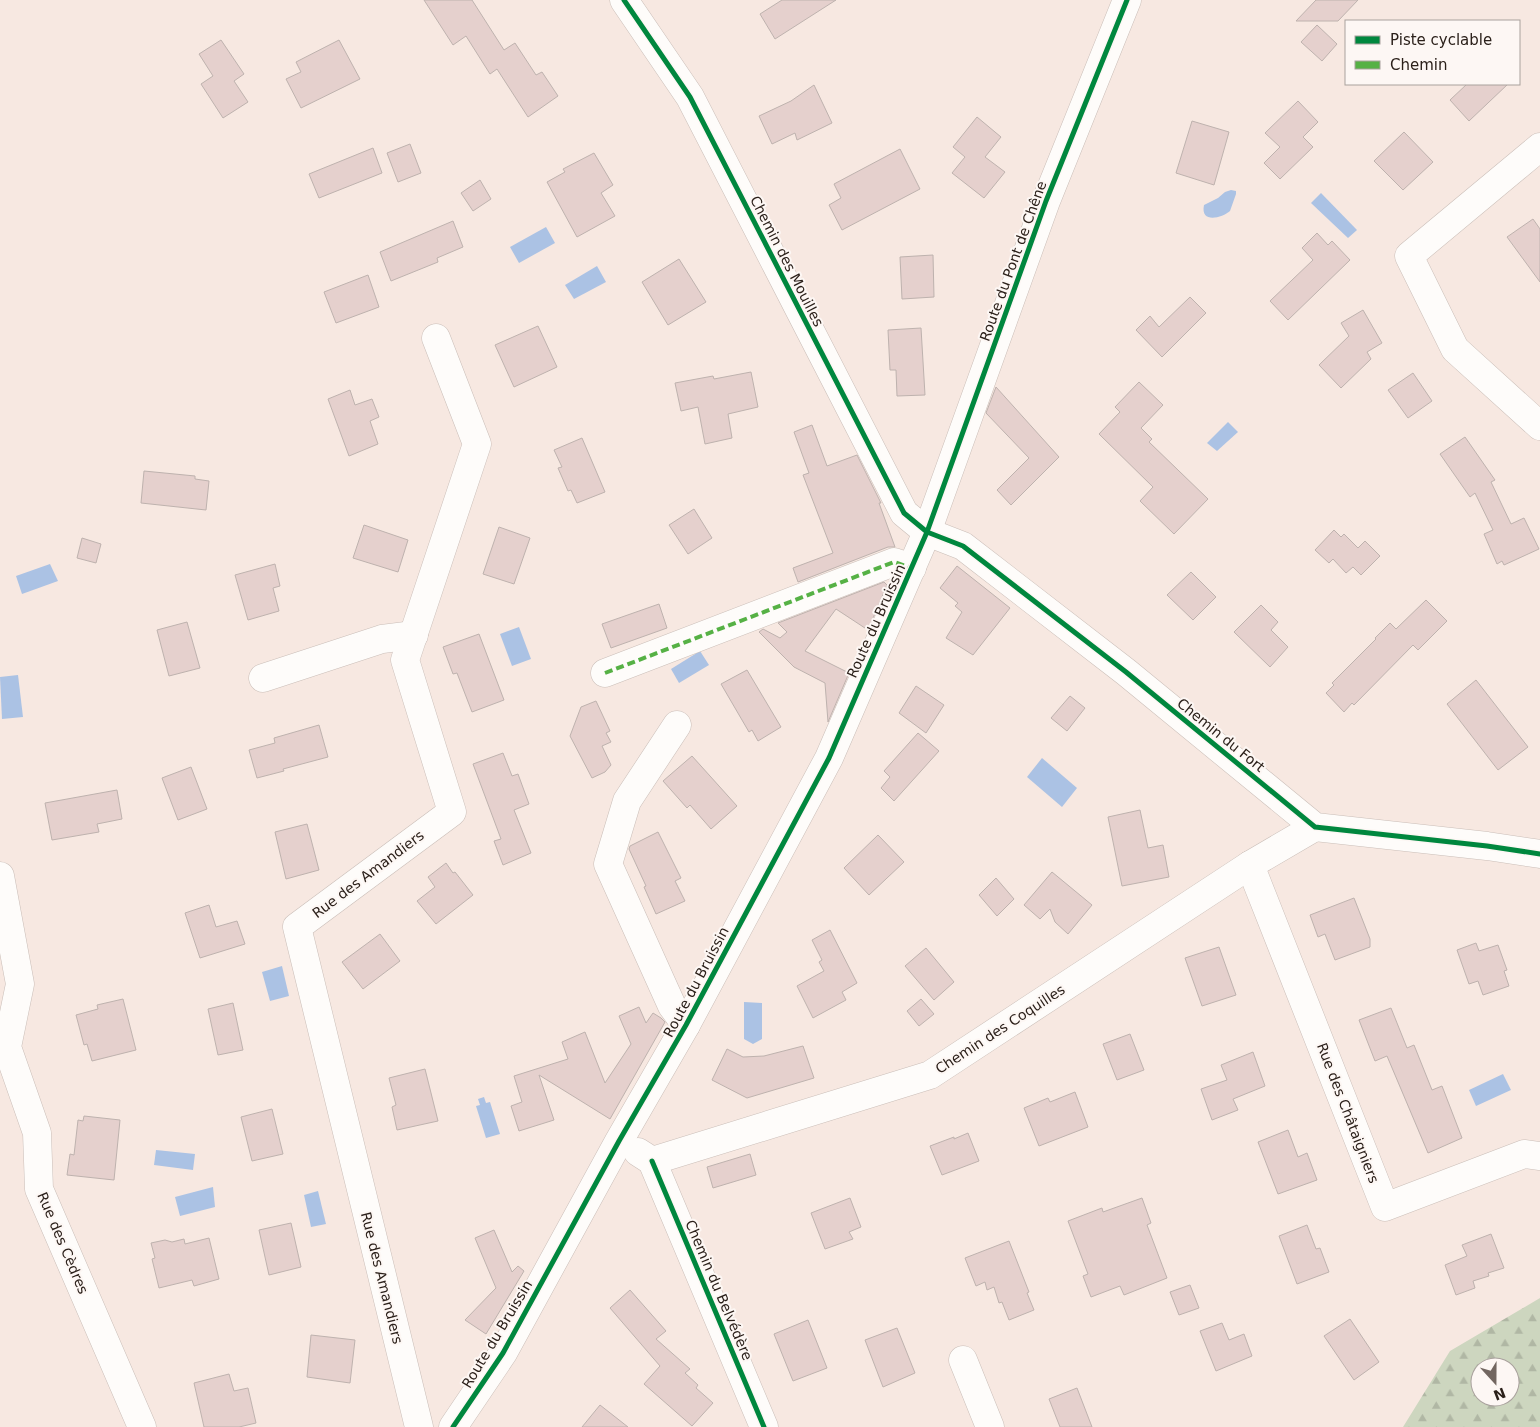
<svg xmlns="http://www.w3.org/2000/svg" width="1540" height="1427" font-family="'DejaVu Sans',sans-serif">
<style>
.forest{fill:url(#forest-firs);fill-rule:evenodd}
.water{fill:#abc2e4}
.building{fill:#e5d0cd;stroke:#beb2ae}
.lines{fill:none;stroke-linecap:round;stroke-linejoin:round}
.minor-casing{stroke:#cabeb8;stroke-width:29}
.minor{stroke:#fefcfa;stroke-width:28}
.quiet{stroke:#56b145;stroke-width:4;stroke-dasharray:8 4;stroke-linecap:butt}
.cycleway-casing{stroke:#fdf7f4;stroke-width:8}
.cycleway{stroke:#00873e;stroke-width:5}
.labels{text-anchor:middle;stroke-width:4;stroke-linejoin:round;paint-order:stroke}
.street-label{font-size:14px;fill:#2b201a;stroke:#fdf7f4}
</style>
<defs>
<pattern id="forest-firs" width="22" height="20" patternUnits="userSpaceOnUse" patternTransform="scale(1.25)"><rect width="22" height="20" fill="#cdd6bf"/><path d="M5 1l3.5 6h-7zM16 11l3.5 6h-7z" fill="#b0b7a4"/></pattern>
</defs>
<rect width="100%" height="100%" fill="#f7e8e1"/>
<!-- forest -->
<path class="forest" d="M1540 1298V1427H1403L1450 1351ZM1480 1367H1510V1397H1480Z"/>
<!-- water -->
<g class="water">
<path d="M1231 190 1236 191V194L1230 211C1222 218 1200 224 1204 205L1218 198 1225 192Z"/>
<path d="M1321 193 1357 230 1348 238 1311 203Z"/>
<path d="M546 227 555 243 519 263 510 247Z"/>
<path d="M597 266 606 282 574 299 565 285Z"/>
<path d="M1228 422 1238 432 1217 451 1207 443Z"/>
<path d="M50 564 58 581 22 594 16 576Z"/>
<path d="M519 627 531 659 512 666 500 634Z"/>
<path d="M700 651 709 665 679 683 671 669Z"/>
<path d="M18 675 23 717 2 719 0 677Z"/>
<path d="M1042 758 1077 788 1062 807 1027 777Z"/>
<path d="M282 966 289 996 270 1001 262 972Z"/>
<path d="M744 1002 762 1003V1039L753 1044 744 1039Z"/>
<path d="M1503 1074 1511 1090 1476 1106 1469 1090Z"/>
<path d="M484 1097 486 1103 490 1102 500 1134 486 1138 476 1106 480 1105 478 1099Z"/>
<path d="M156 1150 195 1154 193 1170 154 1165Z"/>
<path d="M213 1187 215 1207 180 1216 175 1197Z"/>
<path d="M318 1191 326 1224 311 1227 304 1195Z"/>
</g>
<!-- building -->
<g class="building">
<path d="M424 0H472L504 50 515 43 536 75 542 72 558 96 528 117 497 69 490 74 466 36 453 45Z"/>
<path d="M782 0H836L775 39 760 14Z"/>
<path d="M1316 0H1358L1338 21H1296Z"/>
<path d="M1317 25 1337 44 1322 61 1301 42Z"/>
<path d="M221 40 244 74 234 81 248 102 223 118 201 84 213 76 199 54Z"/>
<path d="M339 40 360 79 301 108 286 79 301 72 296 62Z"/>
<path d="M1467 84H1508L1469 121 1450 100Z"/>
<path d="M814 85 832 123 797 140 795 133 772 144 759 116 791 101Z"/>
<path d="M1298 101 1318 122 1303 137 1313 147 1280 179 1264 163 1280 147 1265 133Z"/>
<path d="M977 117 1001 137 985 157 1005 172 984 198 952 173 965 157 953 147Z"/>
<path d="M1192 121 1229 132 1214 185 1176 173Z"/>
<path d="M1404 132 1433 162 1403 190 1374 161Z"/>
<path d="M410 144 421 173 398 182 387 153Z"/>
<path d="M373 148 382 173 319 198 309 174Z"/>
<path d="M900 149 920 189 842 230 829 205 841 198 834 184Z"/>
<path d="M594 153 613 185 601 193 615 216 577 237 547 182 565 172 563 169Z"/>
<path d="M480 180 491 199 473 211 461 193Z"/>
<path d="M1533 219 1540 229V282L1507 237Z"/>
<path d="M453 221 463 247 437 258 438 262 391 281 380 252Z"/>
<path d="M1317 233 1328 245 1332 241 1350 260 1288 320 1270 301 1313 260 1302 248Z"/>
<path d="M933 255 934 297 902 299 900 257Z"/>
<path d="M679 259 706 302 668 325 642 282Z"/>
<path d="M368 275 379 307 336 323 324 292Z"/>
<path d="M1190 297 1206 313 1162 357 1136 330 1150 316 1159 327Z"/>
<path d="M1363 310 1382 343 1367 352 1371 359 1341 388 1319 365 1349 336 1341 323Z"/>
<path d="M538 326 557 367 514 387 495 345Z"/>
<path d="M921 328 925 395 897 396 896 370H890L888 330Z"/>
<path d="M751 372 758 407 728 414 732 438 705 444 698 407 681 411 675 383 713 376 714 379Z"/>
<path d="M1413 373 1432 401 1408 418 1388 390Z"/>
<path d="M1139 382 1163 405 1141 428 1152 439 1149 442 1208 499 1174 534 1140 501 1153 487 1099 434 1120 412 1115 407Z"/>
<path d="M996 387 1059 457 1011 505 997 490 1029 458 986 413Z"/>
<path d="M350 390 355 405 372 399 379 417 370 421 378 444 349 456 328 399Z"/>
<path d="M812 425 827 466 857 455 881 503H879L895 547H888L798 582 793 568 833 553 803 475 809 473 794 432Z"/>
<path d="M1465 437 1495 480 1491 482 1511 524 1524 518 1539 549 1504 565 1502 561 1497 564 1484 534 1493 530 1475 493 1470 497 1440 454Z"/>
<path d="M582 438 605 492 577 503 571 490 568 491 558 468 562 467 554 450Z"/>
<path d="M144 471 195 476V479L209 481 206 510 141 503Z"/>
<path d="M694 509 712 538 688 554 669 525Z"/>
<path d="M364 525 408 540 398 572 353 558Z"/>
<path d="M499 527 530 538 514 584 483 574Z"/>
<path d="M1334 530 1341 537 1344 534 1358 548 1365 541 1380 556 1361 575 1353 567 1346 573 1333 559 1329 563 1315 550Z"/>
<path d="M82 538 101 544 96 563 77 558Z"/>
<path d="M275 564 280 586 273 588 279 611 248 620 235 575Z"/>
<path d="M957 566 1010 608 973 655 946 638 962 612 955 606 958 603 940 588Z"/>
<path d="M1191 572 1216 597 1193 620 1167 595Z"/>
<path d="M884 582 887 585 868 630 836 609 805 651 849 673 828 722 825 683 794 667 759 632 763 629 780 638 787 632 778 623Z"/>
<path d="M1426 600 1447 621 1418 650 1413 645 1354 705 1352 703 1344 712 1326 693 1334 685 1332 683 1376 639 1375 638 1390 623 1396 629Z"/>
<path d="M659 604 667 628 611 648 602 624Z"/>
<path d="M1261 605 1278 622 1271 630 1288 647 1270 667 1234 632Z"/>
<path d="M187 622 200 668 169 676 157 630Z"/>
<path d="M479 634 504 700 472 712 457 673 453 674 443 647Z"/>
<path d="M747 670 781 727 758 741 752 730 749 732 721 684Z"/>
<path d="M1476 680 1528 747 1498 770 1447 704Z"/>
<path d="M916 686 944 705 926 733 899 713Z"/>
<path d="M1070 696 1085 708 1067 731 1051 718Z"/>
<path d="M596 701 610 731 606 733 611 742 602 746 611 765 605 772 592 778 570 736 581 707Z"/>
<path d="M319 725 328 757 283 769 284 771 257 778 249 750 275 743 274 738Z"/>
<path d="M918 733 939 751 894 801 881 788 890 777 884 771Z"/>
<path d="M503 753 512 776 518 774 529 804 514 810 531 853 503 865 494 841 501 839 473 764Z"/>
<path d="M692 756 737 806 711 829 690 805 687 808 663 781Z"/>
<path d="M191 767 207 809 178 820 162 778Z"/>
<path d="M117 790 122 819 97 824 99 832 52 840 45 803Z"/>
<path d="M1140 810 1148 848 1163 845 1169 877 1122 886 1108 817Z"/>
<path d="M307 824 319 870 286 879 275 832Z"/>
<path d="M658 832 681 878 675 881 685 901 656 914 644 887 646 886 629 849 630 846Z"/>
<path d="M878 835 904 862 869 895 844 868Z"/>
<path d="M446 863 453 873 455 872 473 895 436 924 417 901 435 887 428 877Z"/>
<path d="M1052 872 1092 905 1068 934 1055 922 1050 909 1040 919 1024 905Z"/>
<path d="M996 878 1014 899 997 916 979 895Z"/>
<path d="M1354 898 1370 939V947L1335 960 1325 934 1318 937 1310 915Z"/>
<path d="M209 905 216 927 237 921 245 944 200 958 185 913Z"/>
<path d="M830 930 857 983 842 992 846 1000 813 1018 797 986 824 971 819 962 822 960 812 940Z"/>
<path d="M380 934 400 961 363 989 342 962Z"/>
<path d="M1476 943 1479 951 1498 945 1507 970 1504 971 1509 986 1483 995 1478 981 1469 984 1457 950Z"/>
<path d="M1219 947 1236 995 1202 1006 1185 958Z"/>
<path d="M926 948 954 982 934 1000 905 966Z"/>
<path d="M123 999 136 1050 92 1061 87 1044 84 1045 76 1015 98 1009 97 1005Z"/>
<path d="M921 999 934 1014 919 1026 907 1011Z"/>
<path d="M233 1003 243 1050 218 1055 208 1009Z"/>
<path d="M639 1007 646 1023 653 1013 661 1018 665 1022 610 1119 539 1075 554 1120 519 1131 511 1106 522 1102 514 1076 568 1059 562 1042 585 1032 605 1083 631 1044 619 1016Z"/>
<path d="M1391 1008 1407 1048 1414 1045 1432 1090 1442 1086 1462 1138 1428 1153 1387 1056 1375 1061 1359 1020Z"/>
<path d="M1130 1034 1144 1070 1117 1080 1103 1044Z"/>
<path d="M803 1046 814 1078 747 1098 712 1080 727 1049 743 1057 764 1056Z"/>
<path d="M1253 1052 1265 1086 1233 1099 1238 1110 1212 1120 1201 1089 1227 1080 1221 1065Z"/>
<path d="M425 1069 438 1121 397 1130 392 1107 396 1105 389 1078Z"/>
<path d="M1075 1092 1088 1127 1039 1146 1024 1108 1048 1098 1050 1102Z"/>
<path d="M272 1109 283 1154 252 1161 241 1117Z"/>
<path d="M84 1116 120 1120 114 1180 67 1175 70 1154 74 1155 78 1120 83 1121Z"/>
<path d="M1288 1130 1298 1157 1307 1153 1317 1180 1278 1194 1258 1142Z"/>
<path d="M968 1133 979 1161 942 1175 930 1146 954 1137V1139Z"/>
<path d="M750 1154 756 1175 713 1188 707 1167Z"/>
<path d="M850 1198 861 1227 849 1232 853 1239 825 1249 811 1213Z"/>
<path d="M1142 1198 1151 1223 1147 1225 1167 1278 1124 1295 1120 1286 1091 1297 1083 1276 1088 1274 1068 1221 1102 1208 1103 1212Z"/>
<path d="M291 1223 301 1267 269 1275 259 1230Z"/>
<path d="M1307 1225 1316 1249 1320 1248 1329 1272 1297 1284 1279 1236Z"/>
<path d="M494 1230 512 1272 518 1266 524 1271 486 1334 465 1320 496 1288 475 1238Z"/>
<path d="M1491 1234 1504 1268 1488 1273 1489 1276 1473 1281 1475 1288 1456 1295 1445 1265 1467 1256 1462 1245Z"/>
<path d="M209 1238 219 1279 194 1286 192 1280 159 1288 152 1259 155 1258 151 1243 165 1240 172 1242 184 1239 185 1244Z"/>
<path d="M1009 1241 1029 1292 1027 1293 1034 1310 1009 1320 1002 1302 999 1303 994 1287 987 1290 985 1282 976 1286 965 1258Z"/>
<path d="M1190 1285 1199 1308 1179 1315 1170 1292Z"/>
<path d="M630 1290 666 1331 656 1339 690 1369 685 1373 698 1385 696 1388 713 1403 692 1426 644 1384 660 1366 610 1308Z"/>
<path d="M1350 1319 1379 1362 1354 1380 1324 1336Z"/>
<path d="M808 1320 827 1368 793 1381 774 1334Z"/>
<path d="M1222 1323 1229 1340 1244 1334 1252 1356 1216 1371 1200 1331Z"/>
<path d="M897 1328 915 1373 883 1387 865 1340Z"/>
<path d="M311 1335 355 1340 350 1383 307 1377Z"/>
<path d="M229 1374 234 1391 248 1388 256 1423 239 1427H204L194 1383Z"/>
<path d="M1077 1388 1092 1427H1060L1049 1399Z"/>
<path d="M600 1405 628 1427H582Z"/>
</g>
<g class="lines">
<defs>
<g id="minor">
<path d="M624 0 690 97 904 513 927 532 963 546 1126 672 1315 827 1487 846 1540 854"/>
<path d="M1540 147 1409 256 1455 349 1540 426"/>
<path d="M605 673 894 562 912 568"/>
<path d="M263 678 382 639 414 635"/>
<path d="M677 725 627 801 608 864 672 1006 686 1025"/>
<path d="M1250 865 1385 1207 1524 1154 1540 1156"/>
<path d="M0 876 20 984 7 1047 37 1133 39 1189 142 1427"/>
<path d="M638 1152 652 1161 764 1427"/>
<path d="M652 1161 930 1075 1250 865 1315 827"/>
<path d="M963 1360 990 1427"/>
<path d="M419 1427 297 927 452 812 405 660 477 444 436 338"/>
<path d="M453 1427 503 1353 619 1141 686 1025 829 758 927 532 1046 201 1127 0"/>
</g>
</defs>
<!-- minor casing -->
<use href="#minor" class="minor-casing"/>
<!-- minor -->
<use href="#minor" class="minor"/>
<!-- quiet -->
<path class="quiet" d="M605 673 894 562 912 568"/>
<defs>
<g id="cycleway">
<path d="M624 0 690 97 904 513 927 532 963 546 1126 672 1315 827 1487 846 1540 854"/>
<path d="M652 1161 764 1427"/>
<path d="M453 1427 503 1353 619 1141 686 1025 829 758 927 532 1046 201 1127 0"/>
</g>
</defs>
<!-- cycleway casing -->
<use href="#cycleway" class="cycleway-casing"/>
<!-- cycleway -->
<use href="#cycleway" class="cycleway"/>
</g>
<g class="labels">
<!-- street labels -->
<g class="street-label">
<text transform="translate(787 261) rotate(63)" y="5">Chemin des Mouilles</text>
<text transform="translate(1013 261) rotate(-70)" y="5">Route du Pont de Chêne</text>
<text transform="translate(876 621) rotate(-66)" y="5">Route du Bruissin</text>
<text transform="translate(1221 735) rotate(39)" y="5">Chemin du Fort</text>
<text transform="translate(368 874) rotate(-37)" y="5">Rue des Amandiers</text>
<text transform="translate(696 982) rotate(-62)" y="5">Route du Bruissin</text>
<text transform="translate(1000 1029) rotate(-33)" y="5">Chemin des Coquilles</text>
<text transform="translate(1348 1113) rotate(69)" y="5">Rue des Châtaigniers</text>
<text transform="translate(63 1243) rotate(67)" y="5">Rue des Cèdres</text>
<text transform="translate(382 1278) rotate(76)" y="5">Rue des Amandiers</text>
<text transform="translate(719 1290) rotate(67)" y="5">Chemin du Belvédère</text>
<text transform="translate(497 1334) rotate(-59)" y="5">Route du Bruissin</text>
</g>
</g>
<!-- legend -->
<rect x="1345" y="20" width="175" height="65" fill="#fdf7f4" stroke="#a9a19d"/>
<rect x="1355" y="36" width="25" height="8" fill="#00873e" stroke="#a9a19d"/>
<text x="1390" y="45" font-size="15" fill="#2b201a">Piste cyclable</text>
<rect x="1355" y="61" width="25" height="8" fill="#56b145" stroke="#a9a19d"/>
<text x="1390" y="70" font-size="15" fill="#2b201a">Chemin</text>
<!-- north arrow -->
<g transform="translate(1495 1382) rotate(159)"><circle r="24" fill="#fdf7f4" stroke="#a9a19d"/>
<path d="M0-4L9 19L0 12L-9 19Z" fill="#726660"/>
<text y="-8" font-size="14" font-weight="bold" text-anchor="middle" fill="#2b201a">N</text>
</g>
</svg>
